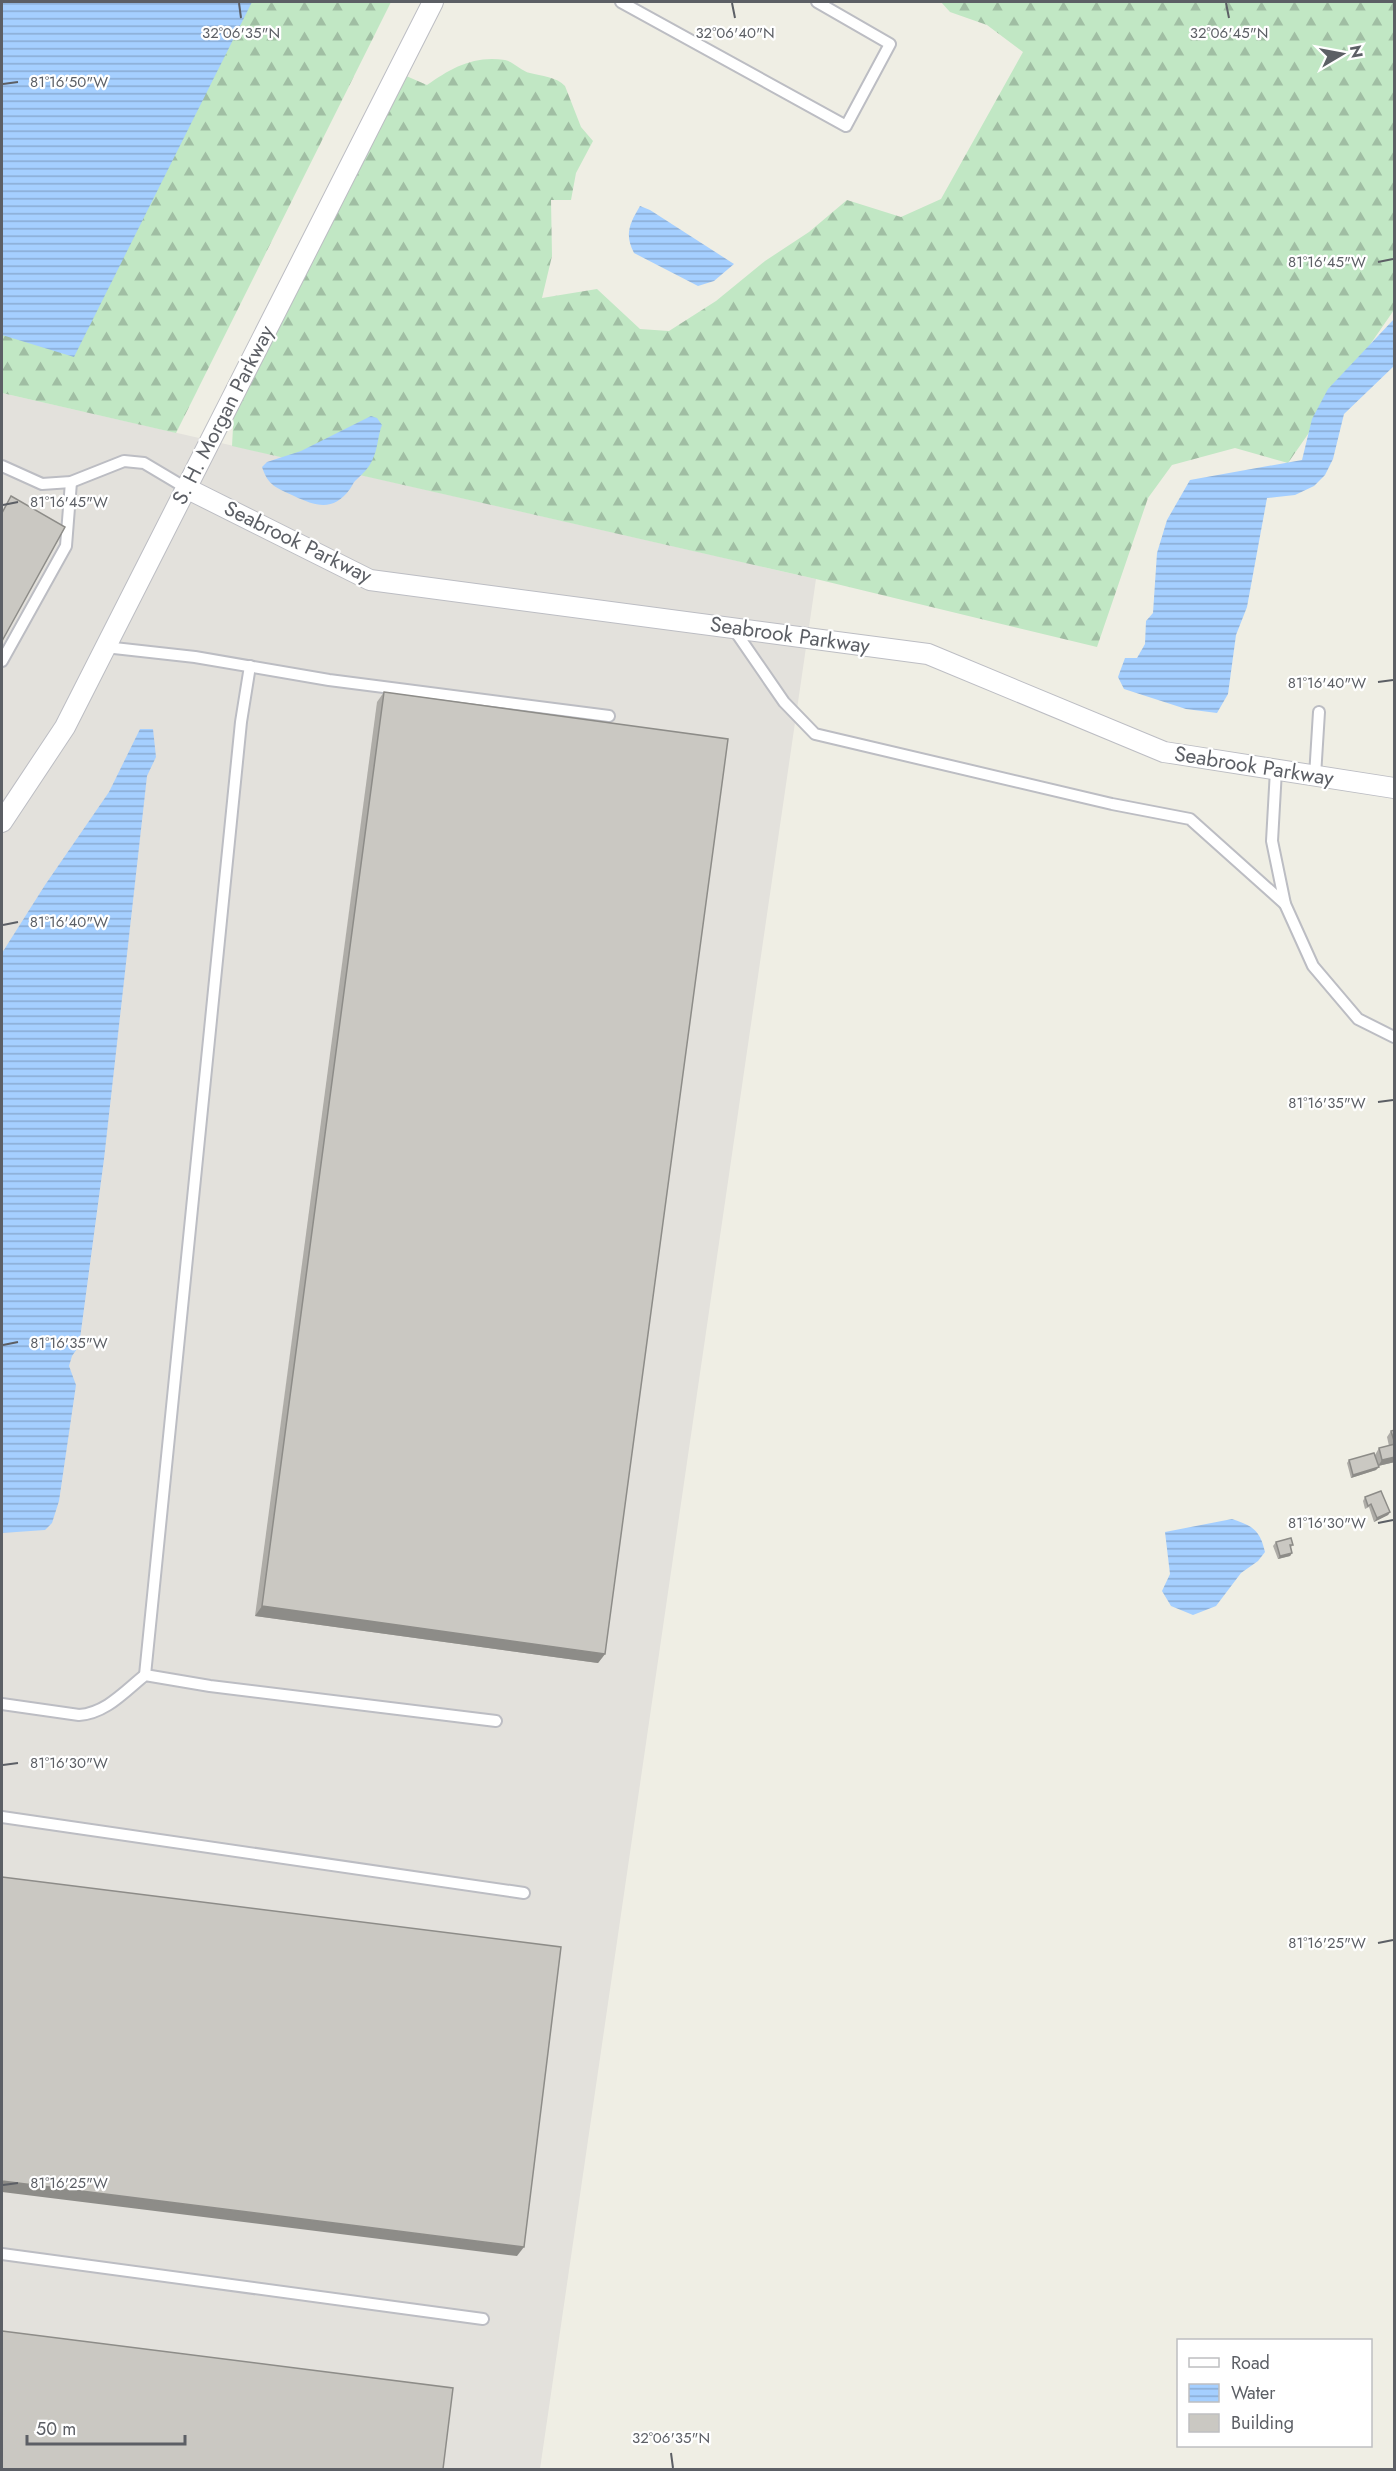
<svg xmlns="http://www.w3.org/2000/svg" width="1396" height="2471" font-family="Jost,sans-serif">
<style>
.industrial{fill:#e3e1dc}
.forest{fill:url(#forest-firs)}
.water{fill:url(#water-rules)}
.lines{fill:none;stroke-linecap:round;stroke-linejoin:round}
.lane-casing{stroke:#bcbdc3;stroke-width:14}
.street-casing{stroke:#bcbdc3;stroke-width:22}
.lane{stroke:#fff;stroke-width:10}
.street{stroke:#fff;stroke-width:20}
.wall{fill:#aeaca7}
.shaded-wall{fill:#8d8c88}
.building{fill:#cac8c2;stroke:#8d8c88;stroke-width:1.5}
.ticks{fill:none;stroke:#5c5f65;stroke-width:2}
.labels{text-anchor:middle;stroke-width:4.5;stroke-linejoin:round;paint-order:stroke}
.street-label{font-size:21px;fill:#5c5f65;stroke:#fff}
.ticks-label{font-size:15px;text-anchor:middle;fill:#5c5f65;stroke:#fff;stroke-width:4.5;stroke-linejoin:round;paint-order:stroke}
</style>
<defs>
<pattern id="forest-firs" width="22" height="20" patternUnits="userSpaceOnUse" patternTransform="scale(1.5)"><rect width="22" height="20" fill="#c1e7c4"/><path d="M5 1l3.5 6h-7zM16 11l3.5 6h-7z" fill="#a0bea3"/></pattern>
<pattern id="water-rules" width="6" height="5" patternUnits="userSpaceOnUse" patternTransform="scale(1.5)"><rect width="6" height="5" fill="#a5cfff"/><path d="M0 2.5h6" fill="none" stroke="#8aabd2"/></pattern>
</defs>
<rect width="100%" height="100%" fill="#efeee4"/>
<!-- industrial -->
<path class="industrial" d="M2 393 816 579 540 2469 2 2470Z"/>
<!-- forest -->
<g class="forest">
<path d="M2 2H391L176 433 2 393Z"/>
<path d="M941 2H1394V310L1288 463 1235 448 1172 465 1148 498 1097 647 816 579 232 446 235 391 397 72 427 85C451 68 474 55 505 60 514 62 521 71 530 73 541 76 557 77 565 86L581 127 593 141 576 173 571 200H551L552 256 542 298 597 289 640 329 669 331 716 301 765 261 809 232 847 200 901 217 941 199 1023 52 987 25 950 12Z"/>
</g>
<!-- water -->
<g class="water">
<path d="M2 2H252L74 357 2 335Z"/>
<path d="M640 206 650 210 734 264 714 281 698 286 634 253C624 234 630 223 640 206Z"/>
<path d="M1394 319V366L1344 414 1333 459 1325 475 1314 486 1295 495 1267 498 1247 607 1236 635 1228 694 1217 713 1186 709 1124 689 1118 677 1125 658H1137L1145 644 1146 621 1153 613 1157 553 1167 520 1190 480 1302 460 1312 419 1328 389Z"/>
<path d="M371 416 377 418 382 425C378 435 378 446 374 456 369 469 364 472 355 481 353 483 352 486 350 489 334 511 317 507 294 496 277 488 268 486 262 467L267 462 301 451Z"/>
<path d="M140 729H153L156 757 147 776 104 1159 79 1346 72 1356 69 1366 76 1385 59 1501 52 1523 45 1530 2 1533V953L45 885 109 792Z"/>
<path d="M1232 1519C1253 1526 1260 1530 1265 1552L1258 1561 1241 1573 1216 1606 1193 1615 1171 1606 1162 1591 1170 1574 1165 1532Z"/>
</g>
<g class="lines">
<defs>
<g id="lane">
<path d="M621 2 846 126 890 44 817 2"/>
<path d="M2 466 42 484 71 482 124 461 144 463 186 488"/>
<path d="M733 628 784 702 815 734 1112 804 1190 819 1285 904"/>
<path d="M105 647 195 657 329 680 609 716"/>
<path d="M2 661 66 546 71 482"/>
<path d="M1276 770 1272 841 1285 904 1313 966 1358 1019 1394 1037"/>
<path d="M1315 776 1319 712"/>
<path d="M145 1675 241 722 250 666"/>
<path d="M2 1704 79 1715C106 1713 124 1692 145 1675L210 1686 496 1721"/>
<path d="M2 1817 524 1893"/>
<path d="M2 2254 483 2319"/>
</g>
<g id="street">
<path d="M186 488 370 580 928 654 1164 752 1394 788"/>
<path d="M2 822 65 727 433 2"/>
</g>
</defs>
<!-- lane casing -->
<use href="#lane" class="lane-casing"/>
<!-- street casing -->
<use href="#street" class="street-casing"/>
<!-- lane -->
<use href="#lane" class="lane"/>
<!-- street -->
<use href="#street" class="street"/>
</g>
<!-- wall -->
<g class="wall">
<path d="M384 692 605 1654 598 1663 255 1616 377 702Z"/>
<path d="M1395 1430V1462L1378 1466 1376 1470 1351 1478 1347 1463 1349 1460 1375 1455 1379 1448 1389 1446 1387 1437 1391 1431Z"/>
<path d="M1365 1497 1390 1512 1388 1515 1374 1522 1369 1507 1365 1509 1363 1501Z"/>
<path d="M1276 1542 1293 1545 1291 1547 1292 1553 1290 1556 1278 1559 1273 1546Z"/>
</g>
<!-- shaded-wall -->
<g class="shaded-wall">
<path d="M1395 1457V1462L1378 1466 1382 1460Z"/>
<path d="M1379 1467 1376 1470 1351 1478 1353 1475Z"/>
<path d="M1390 1512 1388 1515 1374 1522 1377 1518Z"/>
<path d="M1292 1553 1290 1556 1278 1559 1280 1556Z"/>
<path d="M262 1606 605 1654 598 1663 255 1616Z"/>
<path d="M2 2181 524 2247 517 2256 2 2192Z"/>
</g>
<!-- building -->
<g class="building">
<path d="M11 496 65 527 2 641V513Z"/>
<path d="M384 692 728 739 605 1654 262 1606Z"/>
<path d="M1395 1430V1444L1391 1431Z"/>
<path d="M1395 1444V1457L1382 1460 1379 1448Z"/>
<path d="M1374 1453 1379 1467 1353 1475 1349 1460Z"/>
<path d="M1381 1491 1390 1512 1377 1518 1371 1504 1368 1506 1365 1497Z"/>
<path d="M1291 1538 1293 1545H1290L1292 1553 1280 1556 1276 1542Z"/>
<path d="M2 1877 561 1947 524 2247 2 2181Z"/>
<path d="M2 2331 453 2388 443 2469H2Z"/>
</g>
<!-- ticks -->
<path class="ticks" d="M239 3 241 18M732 3 735 18M1226 3 1229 18M3 84 18 82M1378 262 1393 259M3 505 18 502M1378 682 1393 680M3 925 18 922M1378 1102 1393 1100M3 1345 18 1342M1378 1523 1393 1520M3 1765 18 1763M1378 1943 1393 1940M3 2185 18 2183M671 2453 673 2468"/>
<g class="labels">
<!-- street labels -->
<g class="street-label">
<text transform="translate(223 415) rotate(-63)" y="7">S. H. Morgan Parkway</text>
<text transform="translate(298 542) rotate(26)" y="7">Seabrook Parkway</text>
<text transform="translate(790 635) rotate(8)" y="7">Seabrook Parkway</text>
<text transform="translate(1254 766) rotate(9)" y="7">Seabrook Parkway</text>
</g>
</g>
<g class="ticks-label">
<text x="241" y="38">32°06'35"N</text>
<text x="735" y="38">32°06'40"N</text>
<text x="1229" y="38">32°06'45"N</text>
<text x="69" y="87">81°16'50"W</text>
<text x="1327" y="267">81°16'45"W</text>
<text x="69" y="507">81°16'45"W</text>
<text x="1327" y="688">81°16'40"W</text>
<text x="69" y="927">81°16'40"W</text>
<text x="1327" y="1108">81°16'35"W</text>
<text x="69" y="1348">81°16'35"W</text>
<text x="1327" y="1528">81°16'30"W</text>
<text x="69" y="1768">81°16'30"W</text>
<text x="1327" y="1948">81°16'25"W</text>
<text x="69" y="2188">81°16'25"W</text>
<text x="671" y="2443">32°06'35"N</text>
</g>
<!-- border -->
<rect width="1396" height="2471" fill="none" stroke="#5c5f65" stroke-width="6"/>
<!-- legend -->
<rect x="1177" y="2339" width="195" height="108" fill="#ffffff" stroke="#bebfc1" stroke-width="1.5"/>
<rect x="1189" y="2358" width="30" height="9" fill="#ffffff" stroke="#bebfc1" stroke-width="1.5"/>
<text x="1231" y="2369" font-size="18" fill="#5c5f65">Road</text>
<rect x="1189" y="2384" width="30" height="18" fill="url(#water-rules)" stroke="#bebfc1" stroke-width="1.5"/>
<text x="1231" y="2399" font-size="18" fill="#5c5f65">Water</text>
<rect x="1189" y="2414" width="30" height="18" fill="#cac8c2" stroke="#bebfc1" stroke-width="1.5"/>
<text x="1231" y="2429" font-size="18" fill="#5c5f65">Building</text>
<!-- north arrow -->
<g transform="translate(1342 54) rotate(80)" stroke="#ffffff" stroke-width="4.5" paint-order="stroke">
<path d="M0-4.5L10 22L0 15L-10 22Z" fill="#5c5f65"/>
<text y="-9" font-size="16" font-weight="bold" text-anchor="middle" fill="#5c5f65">N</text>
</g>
<!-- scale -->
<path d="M27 2435v9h158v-9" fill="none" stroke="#5c5f65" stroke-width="3"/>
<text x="36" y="2435" font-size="18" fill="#5c5f65" stroke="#ffffff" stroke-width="4.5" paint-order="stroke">50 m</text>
</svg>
